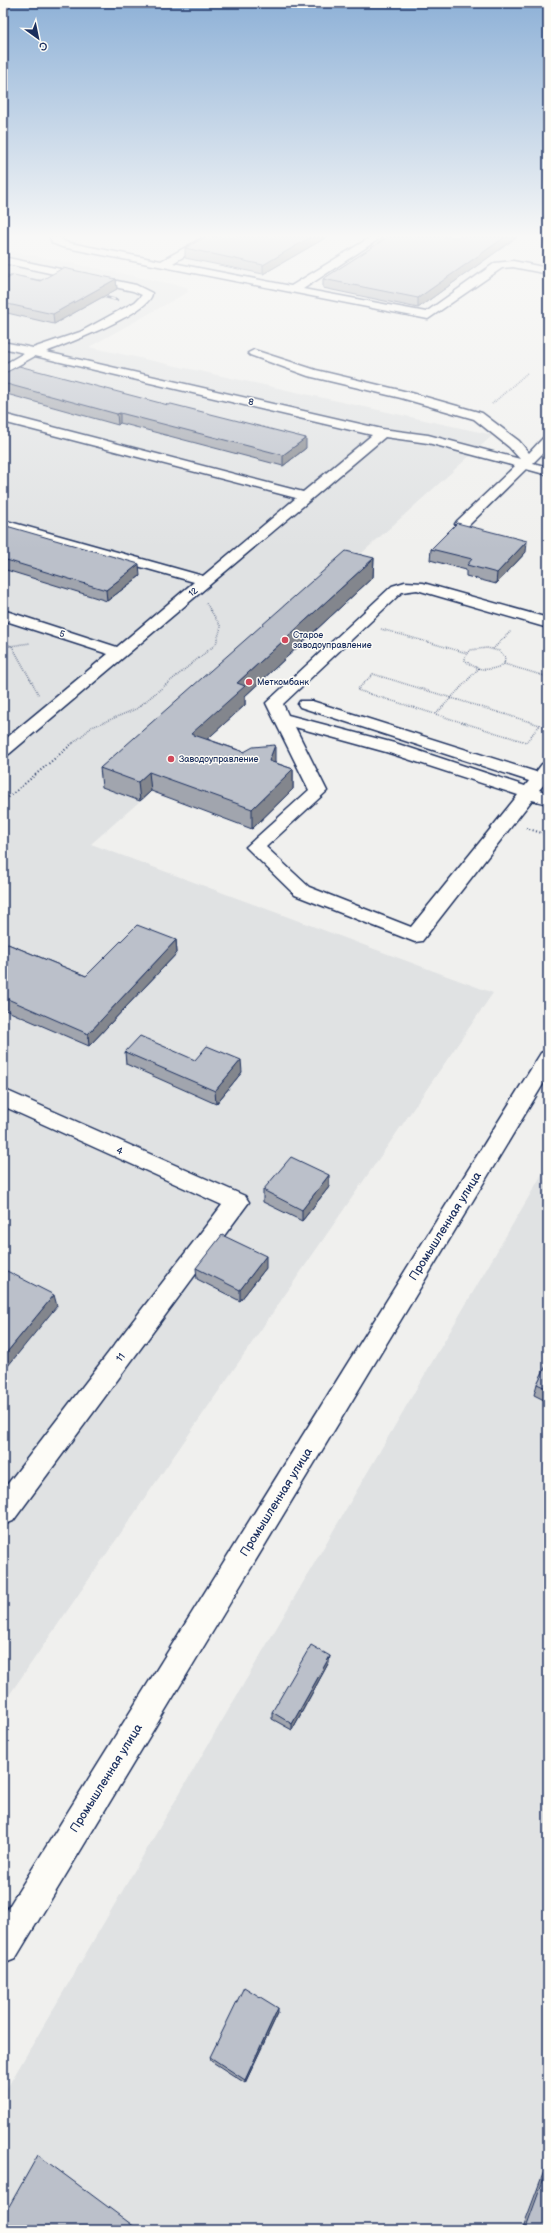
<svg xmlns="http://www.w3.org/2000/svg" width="551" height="2233" font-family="'Balsamiq Sans',sans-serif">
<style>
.built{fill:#e0e2e3}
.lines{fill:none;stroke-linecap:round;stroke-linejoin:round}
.minor-casing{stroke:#1b2f5e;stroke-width:3}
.path-far1{stroke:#1b2f5e;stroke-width:1.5;stroke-dasharray:0.5 1.5;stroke-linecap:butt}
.path{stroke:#1b2f5e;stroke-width:2;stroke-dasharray:1 2.5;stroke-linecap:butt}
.minor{fill:#fdfcf7;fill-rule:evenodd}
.rail-casing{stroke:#1b2f5e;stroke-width:2.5}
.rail{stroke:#fdfcf7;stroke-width:1.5;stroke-dasharray:4.5;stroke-linecap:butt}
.wall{fill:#a1a5ae;stroke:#1b2f5e}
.shaded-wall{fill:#83868d;stroke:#1b2f5e}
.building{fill:#bbc0ca;stroke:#1b2f5e}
.poi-dot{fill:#d1495b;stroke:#fdfcf7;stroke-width:1.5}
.labels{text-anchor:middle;stroke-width:3;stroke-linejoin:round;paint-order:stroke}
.far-street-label{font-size:9px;fill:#1b2f5e;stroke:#fdfcf7}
.far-poi-label{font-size:9px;fill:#1b2f5e;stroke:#fdfcf7;text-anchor:start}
.street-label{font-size:10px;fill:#1b2f5e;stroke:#fdfcf7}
.near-street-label{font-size:12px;fill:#1b2f5e;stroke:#fdfcf7}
</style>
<rect width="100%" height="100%" fill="#f0f0ee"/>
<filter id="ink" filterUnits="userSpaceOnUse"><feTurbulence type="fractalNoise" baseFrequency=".025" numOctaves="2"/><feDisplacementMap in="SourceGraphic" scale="8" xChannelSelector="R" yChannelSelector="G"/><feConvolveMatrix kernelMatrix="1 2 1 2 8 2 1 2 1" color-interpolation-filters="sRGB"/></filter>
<g filter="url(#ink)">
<!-- built -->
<g class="built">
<path d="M3 237H12L8 239 6 250 187 287 188 292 89 347 493 435 102 787 140 801 91 844 493 993 3 1704Z"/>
<path d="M548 1164V2230H3V2095Z"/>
</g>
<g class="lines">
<defs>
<g id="minor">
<path d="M50 237H60L65 242 161 261 204 237H216L173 263 291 286 371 237H382L303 289 426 312 495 263 513 261 548 268V274L513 267 502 268 428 319 62 247 52 243Z"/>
<path d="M3 257 136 285 152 293C153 312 64 345 46 352L382 429 428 435 520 459 509 447 474 419 401 398 308 376 250 355 248 353 254 350 316 370 408 392 482 413 519 441 529 453 543 438 548 437V448L533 463 548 467V475L526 469 467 527 462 528 455 524 457 521 515 466 428 443 385 437 9 754 3 755V741L108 654 3 620V610L117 647 194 582 3 528V520L203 576 296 498 3 422V414L303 492 372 435 35 356 3 374V365L24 353 3 348V342L33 348 80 332 135 302 142 295 133 291 3 263Z"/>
<path d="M405 582 423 583 548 618V628L417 590 402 592 283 704 288 715 398 744 525 786 529 781 300 707 298 704 300 701H312L536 772 542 764 548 763V780L539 790 548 793V804L532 800 422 941 415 942 295 895 246 847 309 790 266 703 392 586ZM295 727 386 752 518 795 411 927 309 887 266 847 327 791Z"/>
<path d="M548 1050V1076L15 1959 3 1964V1916L541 1053Z"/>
<path d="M3 1089 245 1196 249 1202 13 1521 3 1525V1490L222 1205 3 1106Z"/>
</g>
</defs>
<!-- minor casing -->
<use href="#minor" class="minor-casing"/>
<!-- path-far1 -->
<g class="path-far1">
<path d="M492 404 527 373"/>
<path d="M381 629 467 653"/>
<path d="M3 643 12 646 39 695"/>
<path d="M3 647 30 643"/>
<path d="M487 648 499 651 505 657 504 664C491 672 476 671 465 660V656L470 650Z"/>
<path d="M493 649 511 631"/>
<path d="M504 664 548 677"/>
<path d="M373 674 540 725 526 742 357 690Z"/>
<path d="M436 714 479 668"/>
<path d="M72 744 92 727 136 709 216 644 221 627 206 603"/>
</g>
<!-- path -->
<g class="path">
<path d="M3 802 73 743"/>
<path d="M526 828 548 835"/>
</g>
<!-- minor -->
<use href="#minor" class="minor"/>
<defs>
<g id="rail">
<path d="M3 275 23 279"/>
<path d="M18 277 51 283"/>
<path d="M93 294 117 300"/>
</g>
</defs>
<!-- rail casing -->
<use href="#rail" class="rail-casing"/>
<!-- rail -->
<use href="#rail" class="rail"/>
</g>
<!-- wall -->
<g class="wall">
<path d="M327 237 263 274 185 258V248Z"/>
<path d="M388 237H517L418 308 323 288V279Z"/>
<path d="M116 279 117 289 54 324 3 312V281Z"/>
<path d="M3 374 306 448 283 466 120 423 118 425 3 393Z"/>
<path d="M3 525 140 576 107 601 3 569Z"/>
<path d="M431 549 526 552 496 584 466 576V570L430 560Z"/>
<path d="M374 558 373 577 245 696V705L207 739 293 769V789L252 829 151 791 140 801 102 787 100 768Z"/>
<path d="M176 940 177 953 89 1046 3 1009V942L86 976Z"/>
<path d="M125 1052 195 1060 242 1072 216 1104 126 1064Z"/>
<path d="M329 1187 302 1221 263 1202V1190Z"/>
<path d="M196 1268H266L240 1301 197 1279Z"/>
<path d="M548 1362V1402L534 1395 537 1384Z"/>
<path d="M329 1662 292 1730 272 1719V1712Z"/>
<path d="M278 2013 245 2083 211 2061 210 2057Z"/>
<path d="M548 2162V2230H522L547 2163Z"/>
</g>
<!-- shaded-wall -->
<g class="shaded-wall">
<path d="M311 237H327L263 274V265Z"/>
<path d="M505 237H517L418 308V298Z"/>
<path d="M116 279 117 289 54 324 53 314Z"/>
<path d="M120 413V423L118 425 117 414Z"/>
<path d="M306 438V448L283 466V455Z"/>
<path d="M527 541 526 552 496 584 497 573Z"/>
<path d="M374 558 373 577 245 696V705L192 753 191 734 237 683Z"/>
<path d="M139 564 140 576 107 601 106 590Z"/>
<path d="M275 745V765L269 761Z"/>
<path d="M293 769V789L252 829V809Z"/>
<path d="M149 772 151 791 140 801 138 782Z"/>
<path d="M176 940 177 953 89 1046 88 1034Z"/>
<path d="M241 1060 242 1072 216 1104 215 1091Z"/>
<path d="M329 1175V1187L302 1221V1210Z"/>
<path d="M266 1256V1268L240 1301V1290Z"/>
<path d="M54 1295 57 1306 3 1372V1357Z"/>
<path d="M330 1656 329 1662 292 1730V1724Z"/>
<path d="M278 2008V2013L245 2083V2080Z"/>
</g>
<!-- building -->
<g class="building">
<path d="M206 237H311L263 265 185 248Z"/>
<path d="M388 237H505L418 298 323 279Z"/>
<path d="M63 268 116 279 53 314 3 303V281L14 275 40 281Z"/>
<path d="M19 366 168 405 171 404 306 438 283 455 120 413 117 414 3 383V374Z"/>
<path d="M457 523 527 541 497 573 467 565 472 559 431 549Z"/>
<path d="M3 525 139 564 106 590 3 559Z"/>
<path d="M346 551 374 558 237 683 245 686 191 734 244 752 253 747 275 745 269 761 293 769 252 809 149 772 138 782 100 768Z"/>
<path d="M137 925 176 940 88 1034 3 997V942L86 976Z"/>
<path d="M140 1036 195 1060 207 1046 241 1060 215 1091 125 1052Z"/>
<path d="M291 1157 329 1175 302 1210 263 1190Z"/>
<path d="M222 1235 266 1256 240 1290 196 1268Z"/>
<path d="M3 1269 54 1295 3 1357Z"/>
<path d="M548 1362V1389L537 1384Z"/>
<path d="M311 1645 330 1656 292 1724 272 1712Z"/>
<path d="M244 1987 278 2008 245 2080 210 2057Z"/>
<path d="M38 2155 139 2230H3V2217Z"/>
<path d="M548 2167V2230H525Z"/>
</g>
</g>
<!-- sky -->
<linearGradient id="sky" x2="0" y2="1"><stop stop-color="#8eb1d7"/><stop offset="0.43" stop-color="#f8f8f7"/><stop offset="1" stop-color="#f8f8f7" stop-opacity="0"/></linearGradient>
<rect width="551" height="549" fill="url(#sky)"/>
<!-- markers -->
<g class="poi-dot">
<circle cx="285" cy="640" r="4"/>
<circle cx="249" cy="682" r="4"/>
<circle cx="171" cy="759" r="4"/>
</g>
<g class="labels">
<!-- far-street labels -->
<g class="far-street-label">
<text transform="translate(251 402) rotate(13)" y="3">8</text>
<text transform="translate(193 592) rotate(-40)" y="3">12</text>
<text transform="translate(62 634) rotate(17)" y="3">5</text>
</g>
<!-- far-poi labels -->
<g class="far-poi-label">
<text x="293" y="638">Старое<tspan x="293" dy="10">заводоуправление</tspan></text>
<text x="257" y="685">Меткомбанк</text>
<text x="179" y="762">Заводоуправление</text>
</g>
<!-- street labels -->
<g class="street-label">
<text transform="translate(120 1150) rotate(24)" y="4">4</text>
<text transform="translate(120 1357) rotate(-53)" y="4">11</text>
</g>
<!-- near-street labels -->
<g class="near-street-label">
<text transform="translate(445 1226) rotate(-58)" y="4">Промышленная улица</text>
<text transform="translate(276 1502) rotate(-58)" y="4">Промышленная улица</text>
<text transform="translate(106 1778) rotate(-58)" y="4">Промышленная улица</text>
</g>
</g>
<!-- margin -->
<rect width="551" height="2233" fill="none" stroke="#fdfcf7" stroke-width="16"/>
<rect x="8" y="8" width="535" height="2217" fill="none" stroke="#1b2f5e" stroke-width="1.5" filter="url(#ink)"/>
<!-- north arrow -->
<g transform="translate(38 38) rotate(147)" stroke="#fdfcf7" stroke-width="3" paint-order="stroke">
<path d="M0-3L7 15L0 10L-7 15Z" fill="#1b2f5e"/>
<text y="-6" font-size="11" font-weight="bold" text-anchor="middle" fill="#1b2f5e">С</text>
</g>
</svg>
